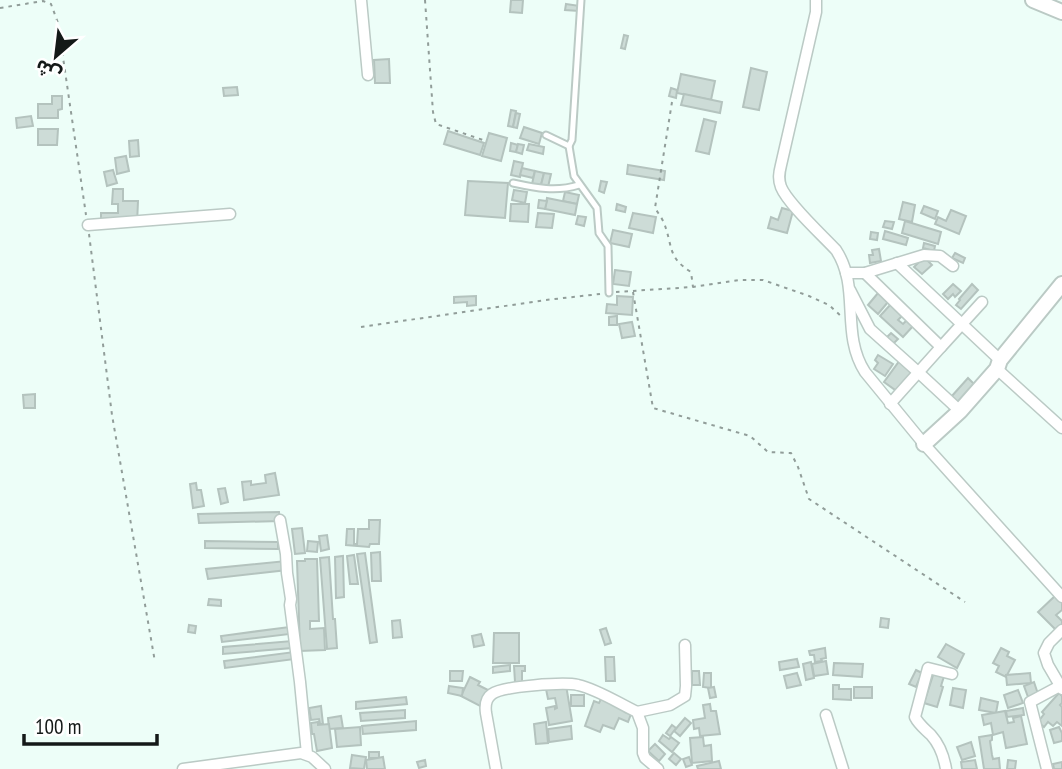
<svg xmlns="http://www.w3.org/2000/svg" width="1062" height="769" font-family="'PT Sans Narrow','Noto Sans Arabic',sans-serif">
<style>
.building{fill:#cddcd7;stroke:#b4c3be;stroke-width:2}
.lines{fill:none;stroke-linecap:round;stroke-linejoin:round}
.lane-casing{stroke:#bbcac5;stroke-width:9}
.street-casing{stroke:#bbcac5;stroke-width:13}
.secondary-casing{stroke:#bbcac5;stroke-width:18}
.path{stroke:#919d99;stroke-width:2;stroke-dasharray:3.5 5;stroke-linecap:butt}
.lane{stroke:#fff;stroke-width:5}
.street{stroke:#fff;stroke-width:10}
.secondary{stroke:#fff;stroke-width:14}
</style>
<rect width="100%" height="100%" fill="#edfef8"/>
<!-- building -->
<g class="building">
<path d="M511 0H523L522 13 510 12Z"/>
<path d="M566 4 580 6 579 11 565 10Z"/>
<path d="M624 35 628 36 625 49 621 48Z"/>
<path d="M389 59 390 83H375L374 60Z"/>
<path d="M751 68 767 72 759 110 743 107Z"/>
<path d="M681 74 715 81 711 100 677 93Z"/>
<path d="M237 87 238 95 224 96 223 88Z"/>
<path d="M671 88 677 90 676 98 669 96Z"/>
<path d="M684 94 722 102 720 113 681 105Z"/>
<path d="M52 96H62V109L58 110V118H38V104H52Z"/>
<path d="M511 110 516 111 513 127 508 126Z"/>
<path d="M516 113 520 114 517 128 513 127Z"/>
<path d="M31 116 33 126 17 128 16 118Z"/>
<path d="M704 119 716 122 709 154 696 151Z"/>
<path d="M524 127 542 133 539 144 520 138Z"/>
<path d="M38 129H58L57 145H38Z"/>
<path d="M448 131 484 143 480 155 444 144Z"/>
<path d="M489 133 507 138 501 161 482 156Z"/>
<path d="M138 140 139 156 130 157 129 141Z"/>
<path d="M511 143 518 145 516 152 510 151Z"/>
<path d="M518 144 524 145 522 154 516 152Z"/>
<path d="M529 144 544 147 543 154 527 150Z"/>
<path d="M126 156 129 171 117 174 115 158Z"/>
<path d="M514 161 523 163 520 177 511 175Z"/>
<path d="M628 165 665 171 664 180 627 174Z"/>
<path d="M522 168 535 171 533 178 520 175Z"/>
<path d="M113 170 117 183 107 186 104 172Z"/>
<path d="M535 171 544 173 541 185 532 184Z"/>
<path d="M544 173 551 174 548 187 541 185Z"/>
<path d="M468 181 508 183 505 218 465 215Z"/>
<path d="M601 181 607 182 604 193 599 191Z"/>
<path d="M113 189H123V201H138L137 224 101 223V213H118V204H112Z"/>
<path d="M514 190 527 192 525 203 512 200Z"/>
<path d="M565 192 579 195 577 204 563 201Z"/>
<path d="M547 198 577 204 575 215 545 209Z"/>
<path d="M539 200 547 201 545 209 538 208Z"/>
<path d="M903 202 915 205 912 222 899 219Z"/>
<path d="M511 204H529L528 222 510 221Z"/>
<path d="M617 204 626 207 625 212 616 210Z"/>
<path d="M924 206 938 211 935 219 921 213Z"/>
<path d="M782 208 793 211 787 233 768 228 771 217 778 220Z"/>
<path d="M951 210 966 216 959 234 935 224 938 217 946 221Z"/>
<path d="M538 213 554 214 552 228 536 227Z"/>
<path d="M633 213 656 217 653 233 629 228Z"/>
<path d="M578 216 586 217 584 226 576 224Z"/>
<path d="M885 221 894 222 892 229 883 227Z"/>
<path d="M905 221 941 232 938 244 902 233Z"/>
<path d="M613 230 632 234 629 247 610 243Z"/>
<path d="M885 231 908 238 906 245 883 239Z"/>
<path d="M871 232 878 233 877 240 870 239Z"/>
<path d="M924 243 935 246 934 251 923 248Z"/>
<path d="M879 249 881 261 870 263 869 255H873L872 250Z"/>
<path d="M955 253 965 258 963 263 952 258Z"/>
<path d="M924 257 932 265 922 274 914 267Z"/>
<path d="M615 270 631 272 629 286 613 284Z"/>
<path d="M953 284 961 291 955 297 953 294 948 299 943 294Z"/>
<path d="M972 284 978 290 961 309 956 305 960 300 959 299Z"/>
<path d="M878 293 888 302 878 314 868 305Z"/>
<path d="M476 296V305L467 306V302L454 303V297Z"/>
<path d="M617 296 633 297 632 315 606 313 607 304 617 305Z"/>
<path d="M891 304 903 315 898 320 903 324 908 319 914 325 903 337 880 316Z"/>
<path d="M617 316V325H609V317Z"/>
<path d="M632 322 635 336 622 338 619 324Z"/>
<path d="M891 333 898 339 893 344 886 338Z"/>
<path d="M878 355 893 364 885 376 874 369 878 363 875 360Z"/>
<path d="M900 360 914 370 898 392 884 382Z"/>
<path d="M968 378 975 385 958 403 951 397Z"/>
<path d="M35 394V408H24L23 395Z"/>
<path d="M275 473 279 495 244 500 242 482 251 481V485L266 483 265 475Z"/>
<path d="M196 483 197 490H201L204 506 193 508 190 484Z"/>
<path d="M225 488 228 502 221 504 218 489Z"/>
<path d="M279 512 280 521 199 523 198 514Z"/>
<path d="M369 520H380L379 544H370L369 547 346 545 347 529H354V544H357L358 529H369Z"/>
<path d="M302 528 305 553 295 554 292 529Z"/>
<path d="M327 535 329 549 321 551 319 536Z"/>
<path d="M205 541 278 542V549L205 548Z"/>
<path d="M308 541 318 542 317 552 307 551Z"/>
<path d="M380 552 381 581H372L371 553Z"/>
<path d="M365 553 377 642 370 643 357 554Z"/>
<path d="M354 555 358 584H350L347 556Z"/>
<path d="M343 556 344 597 336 598 335 557Z"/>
<path d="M329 557 333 619H335L337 648 327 649 320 558Z"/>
<path d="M305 559H317L319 621H310V629L324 628 325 650 300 651 297 561H305Z"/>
<path d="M286 561 287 570 208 579 206 569Z"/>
<path d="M1056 595 1062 601V610L1056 615 1062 621V624L1056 630 1038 612Z"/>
<path d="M209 599 221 600V606L208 605Z"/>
<path d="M881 618 889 619 888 628 880 627Z"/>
<path d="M400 620 402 637 393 638 392 621Z"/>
<path d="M189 625 196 626 195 633 188 632Z"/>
<path d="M289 627 290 634 222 642 221 636Z"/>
<path d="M606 628 611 643 605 645 600 630Z"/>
<path d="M494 633H519V663H493Z"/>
<path d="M481 634 484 645 474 647 472 636Z"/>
<path d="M292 641V648L223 654V647Z"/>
<path d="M946 644 964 654 957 668 938 657Z"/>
<path d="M825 648 826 658 821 659 822 661 815 662 814 655H810L809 651Z"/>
<path d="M1001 648 1009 652 1007 656 1015 660 1006 677 996 672 999 666 993 663Z"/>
<path d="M294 652 295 659 225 668 224 661Z"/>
<path d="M605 657H614L615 681H606Z"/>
<path d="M797 659 799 667 780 670 779 662Z"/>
<path d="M826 661 828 674 814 676 812 664Z"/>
<path d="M811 662 814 678 806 680 803 664Z"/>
<path d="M834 663 863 664 862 677 833 675Z"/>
<path d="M510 665V671L493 673V667Z"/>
<path d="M514 666H525V671H522V682H515Z"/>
<path d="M935 669 945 673 941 686 943 687 937 707 924 703Z"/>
<path d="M916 670 922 673 916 687 909 684Z"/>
<path d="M450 671H463L462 681H450Z"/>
<path d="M692 671H699L700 685H692Z"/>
<path d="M704 673H711V688L703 687Z"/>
<path d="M797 673 801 685 787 688 784 676Z"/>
<path d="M1030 673 1031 683 1007 685 1006 675Z"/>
<path d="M470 677 480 682 478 685 490 691 482 707 461 696Z"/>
<path d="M1034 682 1038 694 1028 697 1024 686Z"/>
<path d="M566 685 572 721 549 725 546 708 555 706V709L557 708 555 698 548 699 546 689Z"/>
<path d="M833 685H839V689H851V700L833 699Z"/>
<path d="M449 686 463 688 462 696 448 693Z"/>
<path d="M714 687 716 697 710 698 708 688Z"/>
<rect x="854" y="687" width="18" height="11"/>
<path d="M953 688 966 690 963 708 950 705Z"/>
<path d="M1018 690 1023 703 1008 708 1004 695Z"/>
<path d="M1059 693 1062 696V703L1060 705 1062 707V726L1057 722 1053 726 1048 722 1044 727 1038 722 1044 714 1042 712Z"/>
<rect x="571" y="695" width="13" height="11"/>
<path d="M406 697 407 704 356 709V702Z"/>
<path d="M981 698 998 702 996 713 979 710Z"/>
<path d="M601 699 626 709 625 712 631 714 628 722 619 718 614 729 603 725 600 732 585 726 594 701 599 703Z"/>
<path d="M710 704 711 711H716L720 734 700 736 699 728 694 729 693 720 705 718 703 705Z"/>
<path d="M321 706 323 724H320L319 719 311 720 309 708Z"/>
<path d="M1023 708 1024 715 1007 717 1006 711Z"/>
<path d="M405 710V718L361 721 360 713Z"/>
<path d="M1005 711 1008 723 1014 722 1013 718 1021 716 1027 744 1006 748 1003 732 993 735 991 723 984 725 982 715Z"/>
<path d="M341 716 343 728 329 729 328 718Z"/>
<path d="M685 718 691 723 680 736 674 731Z"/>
<path d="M416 721V730L363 734 362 726Z"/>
<path d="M318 722V725L329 724 332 748 317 751 314 734H312L311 723Z"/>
<path d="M546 722 548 743 536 744 534 724Z"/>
<path d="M672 725 676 728 670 736 666 733Z"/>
<path d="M571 726 572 739 549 742 548 729Z"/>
<path d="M360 727 361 745 337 747 335 729Z"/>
<path d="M1059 727 1062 733V741L1054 743 1050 730Z"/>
<path d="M663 735 669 739 671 737 679 743 672 752 659 741Z"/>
<path d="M992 735V740L990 741 992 755 993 759 999 758 1000 769H984L979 737Z"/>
<path d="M703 737 704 746 711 745 712 761 692 763 690 738Z"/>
<path d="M971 742 975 756 962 760 957 747Z"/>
<path d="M655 744 665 754 659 761 648 751Z"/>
<rect x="369" y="752" width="10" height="6"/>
<path d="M674 753 681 759 676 765 669 759Z"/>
<path d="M352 755 366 757 364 769 350 768Z"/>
<path d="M383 757 385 769H367L366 760Z"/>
<path d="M689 757 692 765 686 767 683 759Z"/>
<path d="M425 760 426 766 419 768 417 762Z"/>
<path d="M975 760 977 769H962L961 762Z"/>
<path d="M1008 760 1016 761 1015 769H1007Z"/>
<path d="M719 761 721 769H698L697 766Z"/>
<path d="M1062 762V769H1054L1053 764Z"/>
</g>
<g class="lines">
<defs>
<g id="lane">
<path d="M546 135 569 146 572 140 581 0"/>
<path d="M569 146 574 176 597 208 599 233 608 246 609 293"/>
<path d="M513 183C536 188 556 192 579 185"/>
</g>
<g id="street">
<path d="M361 0 368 75"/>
<path d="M816 0V12L781 165C779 173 778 179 781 187 788 204 822 235 836 250 861 288 840 333 865 372L924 444 1062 597"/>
<path d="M88 225 230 214"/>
<path d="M897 263 1000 360"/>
<path d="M846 273H865L924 255 940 256 953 266"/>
<path d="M865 273 941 347 890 404"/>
<path d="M850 290 870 329 918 372 960 411"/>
<path d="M941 347 982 302"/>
<path d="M997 369 1062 428"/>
<path d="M280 520 286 554 287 573 291 599 290 605 300 682 307 754"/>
<path d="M1062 630 1049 643 1044 653 1048 665 1062 689"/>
<path d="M637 712 670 705 685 696 686 686 685 645"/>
<path d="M826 715 843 769"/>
<path d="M183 769 301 753 312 757 325 769"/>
<path d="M496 769 486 713C485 706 486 698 492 694 503 686 564 682 578 685 599 690 618 703 637 712L643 728V753L645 758 658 769"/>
<path d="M946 769C944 757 940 745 931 735 925 729 919 725 915 717L928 668 952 674"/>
<path d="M1047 769 1030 702 1060 686"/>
</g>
<g id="secondary">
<path d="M1033 0 1062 12"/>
<path d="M924 444 960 411 997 369 1000 360 1062 284"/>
</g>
</defs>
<!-- lane casing -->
<use href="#lane" class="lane-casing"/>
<!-- street casing -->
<use href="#street" class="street-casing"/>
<!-- secondary casing -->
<use href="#secondary" class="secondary-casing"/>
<!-- path -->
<g class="path">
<path d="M425 0 433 112 436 124 483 140"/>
<path d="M0 8 43 1 51 4 58 23 86 215"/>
<path d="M672 102 655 208C658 213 662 218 664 223 673 246 667 257 691 272L693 287"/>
<path d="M89 234 112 415 155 662"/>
<path d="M616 292 693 287 739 280H763L809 296 829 305 842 317"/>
<path d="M633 292 653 408 750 436 768 452 791 453 798 467 809 499 965 602"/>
<path d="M361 327 546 300 600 294"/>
</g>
<!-- lane -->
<use href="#lane" class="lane"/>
<!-- street -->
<use href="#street" class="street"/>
<!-- secondary -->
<use href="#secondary" class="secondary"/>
</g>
<!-- north arrow -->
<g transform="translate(56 56) rotate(208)" stroke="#ffffff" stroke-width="5" paint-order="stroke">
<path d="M0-5L12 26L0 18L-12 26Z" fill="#141918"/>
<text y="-10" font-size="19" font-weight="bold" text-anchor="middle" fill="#141918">ش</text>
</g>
<!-- scale -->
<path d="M24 734v10h133v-10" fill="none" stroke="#141918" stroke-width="3.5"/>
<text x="35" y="734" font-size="21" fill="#141918" stroke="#ffffff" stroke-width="5" paint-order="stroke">100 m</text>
</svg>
